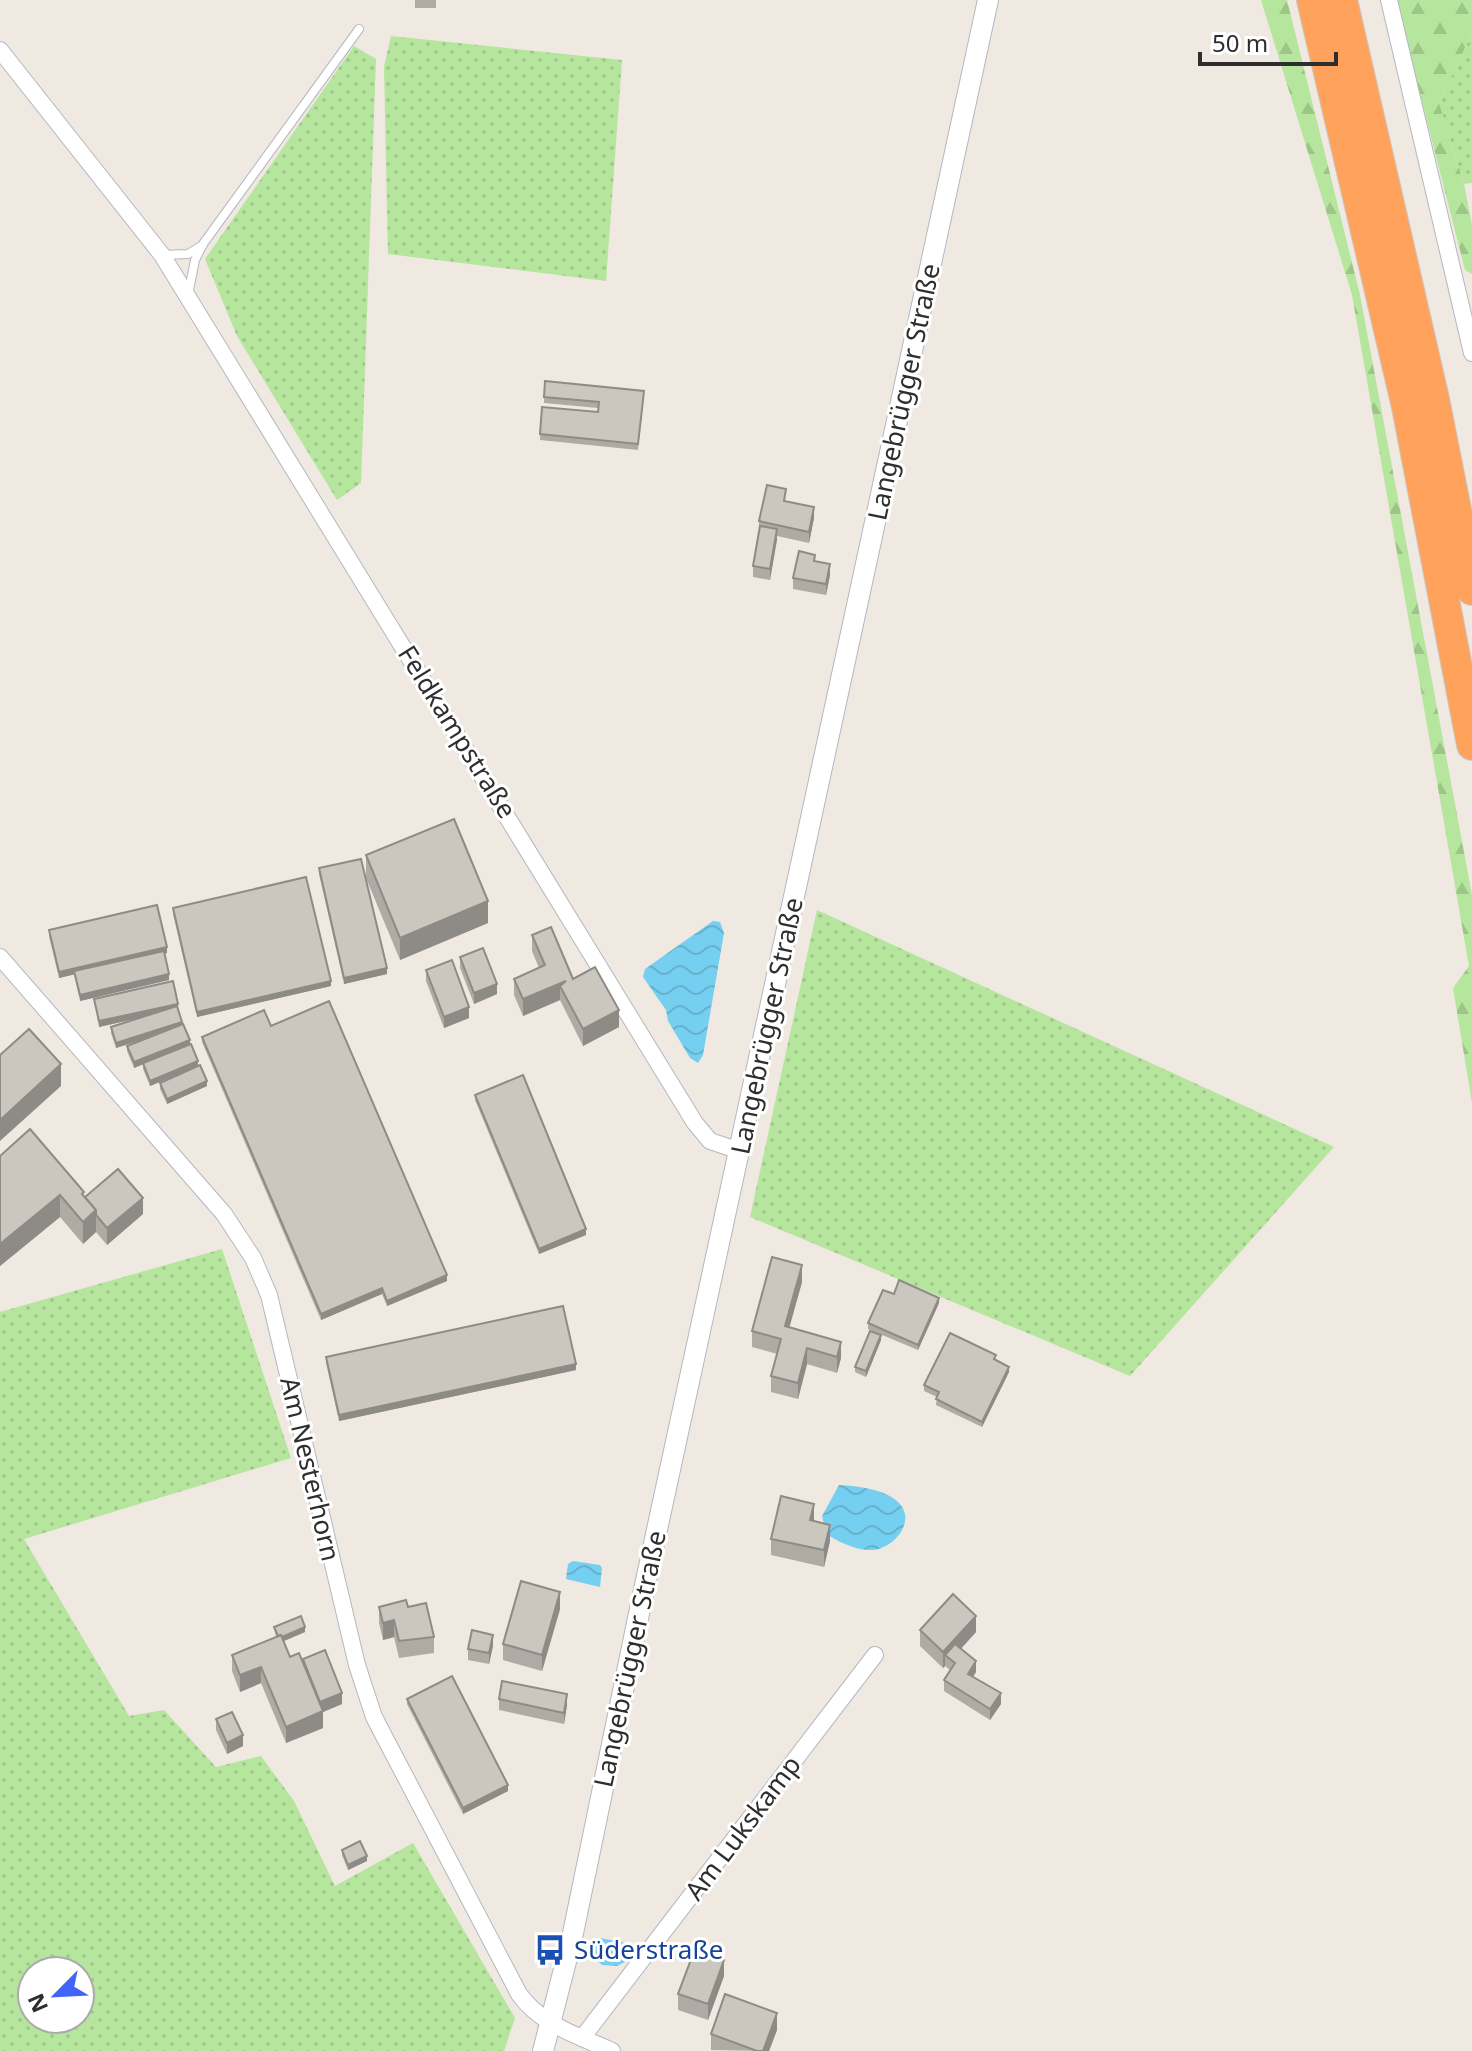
<svg xmlns="http://www.w3.org/2000/svg" width="1472" height="2051" font-family="'Noto Sans',sans-serif">
<style>
.grass{fill:url(#grass-dots);fill-rule:evenodd}
.forest{fill:url(#forest-firs)}
.water{fill:url(#water-waves)}
.lines{fill:none;stroke-linecap:round;stroke-linejoin:round}
.service-casing{stroke:#b4b7c1;stroke-width:10}
.minor-casing{stroke:#b4b7c1;stroke-width:18}
.tertiary-casing{stroke:#b4b7c1;stroke-width:22}
.motorway-casing{stroke:#c9c9c9;stroke-width:32}
.service{stroke:#fff;stroke-width:8}
.minor{stroke:#fff;stroke-width:16}
.tertiary{stroke:#fff;stroke-width:20}
.motorway{stroke:#ffa35c;stroke-width:30}
.wall{fill:#afaba4}
.shaded-wall{fill:#8e8b86}
.building{fill:#cbc7bf;stroke:#8e8b86;stroke-width:2}
.labels{text-anchor:middle;stroke-width:6;stroke-linejoin:round;paint-order:stroke}
.street-label{font-size:26px;fill:#2e2e2e;stroke:#fff}
.transit-label{font-size:26px;fill:#164399;stroke:#fff;text-anchor:start}
</style>
<defs>
<pattern id="grass-dots" width="8" height="8" patternUnits="userSpaceOnUse" patternTransform="scale(2)"><rect width="8" height="8" fill="#b6e59e"/><path d="M2 2h.1M6 6h.1" fill="none" stroke="#9dc588" stroke-width="1.8" stroke-linecap="round"/></pattern>
<pattern id="forest-firs" width="22" height="20" patternUnits="userSpaceOnUse" patternTransform="scale(2)"><rect width="22" height="20" fill="#b6e59e"/><path d="M5 1l3.5 6h-7zM16 11l3.5 6h-7z" fill="#9dc588"/></pattern>
<pattern id="water-waves" width="16" height="10" patternUnits="userSpaceOnUse" patternTransform="scale(2)"><rect width="16" height="10" fill="#75cff0"/><path d="M0 5q4-4 8 0t8 0" fill="none" stroke="#66b2ce"/></pattern>
</defs>
<rect width="100%" height="100%" fill="#efe9e1"/>
<!-- grass -->
<g class="grass">
<path d="M1472 33V183L1464 184 1439 103Z"/>
<path d="M391 36 622 60 606 281 388 254 384 67Z"/>
<path d="M354 46 376 59 361 483 337 500 237 336 205 259Z"/>
<path d="M817 910 1334 1147 1130 1376 750 1217Z"/>
<path d="M222 1249 291 1458 24 1539 129 1716 164 1710 216 1767 261 1756 294 1801 335 1886 413 1843 515 2018 504 2051H0V1312ZM32 1971H80V2019H32Z"/>
</g>
<!-- forest -->
<g class="forest">
<path d="M1261 0H1287L1360 295 1472 895V1103L1453 988 1469 966 1352 295Z"/>
<path d="M1396 0H1472V33L1439 103 1464 184 1472 225V274L1465 270Z"/>
</g>
<!-- water -->
<g class="water">
<path d="M713 921 720 922 724 933 703 1055 698 1063 690 1058 668 1021 666 1010 643 977 645 969Z"/>
<path d="M839 1485C857 1486 886 1489 899 1503 918 1523 890 1552 869 1550 854 1550 839 1541 827 1535L822 1516Z"/>
<path d="M573 1561 600 1565 602 1568 600 1587 566 1579 568 1564Z"/>
<path d="M600 1938 626 1943 631 1948 625 1962 617 1966 602 1965 594 1958 592 1945Z"/>
</g>
<g class="lines">
<defs>
<g id="service">
<path d="M163 255 188 254 203 245"/>
<path d="M188 295 195 260 203 244 359 29"/>
</g>
<g id="minor">
<path d="M1389 0 1472 353"/>
<path d="M0 50 162 255 695 1123 710 1141 740 1151"/>
<path d="M0 957 224 1214 253 1258 269 1295 357 1665 374 1717 519 1994C541 2025 579 2036 612 2051"/>
<path d="M582 2038 875 1655"/>
</g>
<path id="tertiary" d="M543 2051 572 1938 642 1599 988 0"/>
<g id="motorway">
<path d="M1312 0 1407 407 1472 745"/>
<path d="M1342 0 1434 399 1472 590"/>
</g>
</defs>
<!-- service casing -->
<use href="#service" class="service-casing"/>
<!-- minor casing -->
<use href="#minor" class="minor-casing"/>
<!-- tertiary casing -->
<use href="#tertiary" class="tertiary-casing"/>
<!-- motorway casing -->
<use href="#motorway" class="motorway-casing"/>
<!-- service -->
<use href="#service" class="service"/>
<!-- minor -->
<use href="#minor" class="minor"/>
<!-- tertiary -->
<use href="#tertiary" class="tertiary"/>
<!-- motorway -->
<use href="#motorway" class="motorway"/>
</g>
<!-- wall -->
<g class="wall">
<rect x="415" y="0" width="21" height="8"/>
<path d="M545 381 644 396 638 450 540 440V434L598 412V408L544 403Z"/>
<path d="M786 502 814 518 809 543 777 536 770 580 753 577V566L759 532V521Z"/>
<path d="M830 575 826 595 793 589V578Z"/>
<path d="M366 855 488 923 400 960 366 878 387 974 344 984 319 874V868L366 876Z"/>
<path d="M173 908 331 986 197 1017 173 914Z"/>
<path d="M49 930 167 953H164L169 980 80 1001 74 974 59 978 49 936Z"/>
<path d="M532 935 573 979 619 1027 583 1046 560 1000 523 1016 514 995V979L539 968 532 951Z"/>
<path d="M460 957 497 994 474 1004 460 968Z"/>
<path d="M426 970 469 1018 444 1028 426 981Z"/>
<path d="M94 999 178 1009 190 1044 207 1086 167 1104 160 1089V1083L187 1071 150 1086 143 1069V1064L134 1068 127 1051V1046L144 1039 116 1048 111 1033V1027L144 1017 99 1027Z"/>
<path d="M271 1026 447 1281 387 1306 382 1294 321 1320 202 1042V1037Z"/>
<path d="M475 1095 586 1235 539 1254 475 1100Z"/>
<path d="M0 1156 84 1196 143 1214 107 1245 96 1232 83 1244 60 1217 0 1266Z"/>
<path d="M802 1282 789 1328 841 1358 837 1373 807 1364 798 1399 771 1392V1376L777 1354 752 1347V1331Z"/>
<path d="M939 1303 918 1350 868 1329V1323Z"/>
<path d="M881 1340 866 1377 855 1372V1367Z"/>
<path d="M326 1357 576 1370 339 1421 326 1363Z"/>
<path d="M996 1360 1009 1372 982 1427 936 1405 937 1397 924 1391V1385Z"/>
<path d="M814 1521 830 1541 824 1567 771 1555V1539Z"/>
<path d="M379 1607H408L434 1637V1653L399 1658 394 1637 383 1640 379 1623Z"/>
<path d="M560 1609 542 1671 503 1660V1644Z"/>
<path d="M274 1627 305 1632 284 1641 290 1657 303 1663V1659L342 1704 323 1712V1728L286 1743 261 1683 240 1692 232 1671V1655L276 1637Z"/>
<path d="M920 1630 976 1632 961 1648 976 1672 973 1677 1001 1704 990 1720 944 1691V1680L950 1670 945 1666 943 1668 920 1646Z"/>
<path d="M493 1646 489 1664 468 1660V1649Z"/>
<path d="M407 1699 508 1791 463 1814 407 1704Z"/>
<path d="M499 1699 567 1705 564 1724 499 1710Z"/>
<path d="M216 1719 243 1746 227 1754 216 1730Z"/>
<path d="M342 1850 367 1861 348 1870 342 1855Z"/>
<path d="M724 1976 708 2020 678 2010V1994Z"/>
<path d="M777 2030 769 2051 711 2050V2034Z"/>
</g>
<!-- shaded-wall -->
<g class="shaded-wall">
<path d="M814 507V518L809 543V532Z"/>
<path d="M777 529V540L770 580V569Z"/>
<path d="M830 564V575L826 595V584Z"/>
<path d="M488 901V923L400 960V938Z"/>
<path d="M167 947V953L59 978V972Z"/>
<path d="M387 968V974L344 984V978Z"/>
<path d="M169 974V980L80 1001V995Z"/>
<path d="M331 981V986L197 1017V1012Z"/>
<path d="M566 981 560 986V1000L523 1016V999Z"/>
<path d="M497 984V994L474 1004V993Z"/>
<path d="M178 1004V1009L99 1027V1021Z"/>
<path d="M469 1007V1018L444 1028V1017Z"/>
<path d="M619 1010V1027L583 1046V1029Z"/>
<path d="M182 1022V1027L116 1048V1043Z"/>
<path d="M190 1040V1045L134 1068V1062Z"/>
<path d="M198 1061V1066L150 1086V1081Z"/>
<path d="M61 1064V1086L0 1141V1120Z"/>
<path d="M207 1081V1086L167 1104V1099Z"/>
<path d="M60 1195V1217L0 1266V1244Z"/>
<path d="M143 1198V1214L107 1245V1228Z"/>
<path d="M96 1210V1232L83 1244V1222Z"/>
<path d="M586 1229V1235L539 1254V1249Z"/>
<path d="M802 1265V1282L785 1343V1326Z"/>
<path d="M447 1275V1281L387 1306V1301Z"/>
<path d="M382 1288V1294L321 1320V1314Z"/>
<path d="M939 1298V1303L918 1350V1345Z"/>
<path d="M881 1335V1340L866 1377V1371Z"/>
<path d="M841 1342V1358L837 1373V1357Z"/>
<path d="M807 1348V1364L798 1399V1383Z"/>
<path d="M576 1364V1370L339 1421V1415Z"/>
<path d="M1009 1367V1372L982 1427V1422Z"/>
<path d="M814 1504V1520L810 1537V1520Z"/>
<path d="M830 1525V1541L824 1567V1550Z"/>
<path d="M560 1592V1609L542 1671V1655Z"/>
<path d="M976 1616V1632L951 1660 945 1655V1666L943 1668V1652Z"/>
<path d="M394 1620V1637L383 1640V1623Z"/>
<path d="M305 1627V1632L279 1643V1638Z"/>
<path d="M493 1635V1646L489 1664V1653Z"/>
<path d="M976 1661V1672L968 1685V1674Z"/>
<path d="M261 1667V1683L240 1692V1675Z"/>
<path d="M342 1693V1704L323 1712V1728L286 1743V1727L320 1702Z"/>
<path d="M1001 1693V1704L990 1720V1709Z"/>
<path d="M567 1694V1705L564 1724V1713Z"/>
<path d="M243 1735V1746L227 1754V1743Z"/>
<path d="M508 1785V1791L463 1814V1808Z"/>
<path d="M367 1856V1861L348 1870V1865Z"/>
<path d="M724 1960V1976L708 2020V2004Z"/>
<path d="M777 2013V2030L769 2051H763Z"/>
</g>
<!-- building -->
<g class="building">
<path d="M545 381 644 391 638 444 540 434 542 407 598 412 599 402 544 397Z"/>
<path d="M767 485 786 489 784 501 814 507 809 532 759 521Z"/>
<path d="M760 526 777 529 770 569 753 566Z"/>
<path d="M799 551 815 555 814 561 830 564 826 584 793 578Z"/>
<path d="M454 819 488 901 400 938 366 855Z"/>
<path d="M361 859 387 968 344 978 319 868Z"/>
<path d="M306 877 331 981 197 1012 173 908Z"/>
<path d="M157 905 167 947 59 972 49 930Z"/>
<path d="M551 927 573 979 595 967 619 1010 583 1029 560 986 566 981 523 999 514 979 545 965 532 935Z"/>
<path d="M483 948 497 984 474 993 460 957Z"/>
<path d="M164 951 169 974 80 995 74 971Z"/>
<path d="M452 960 469 1007 444 1017 426 970Z"/>
<path d="M173 981 178 1004 99 1021 94 999Z"/>
<path d="M329 1001 447 1275 387 1301 382 1288 321 1314 202 1037 264 1010 271 1026Z"/>
<path d="M177 1006 182 1022 116 1043 111 1027Z"/>
<path d="M183 1024 190 1040 134 1062 127 1046Z"/>
<path d="M29 1029 61 1064 0 1120V1055Z"/>
<path d="M191 1044 198 1061 150 1081 143 1063Z"/>
<path d="M200 1065 207 1081 167 1099 160 1083Z"/>
<path d="M523 1075 586 1229 539 1249 475 1095Z"/>
<path d="M30 1129 84 1192 82 1194 96 1210 83 1222 60 1195 0 1244V1156Z"/>
<path d="M118 1169 143 1198 107 1228 96 1215V1210L85 1197Z"/>
<path d="M772 1257 802 1265 785 1326 841 1342 837 1357 807 1348 798 1383 771 1376 781 1339 752 1331Z"/>
<path d="M899 1280 939 1298 918 1345 868 1323 883 1290 894 1294Z"/>
<path d="M563 1306 576 1364 339 1415 326 1357Z"/>
<path d="M870 1331 881 1335 866 1371 855 1367Z"/>
<path d="M950 1333 996 1355 994 1359 1009 1367 982 1422 936 1399 939 1392 924 1385Z"/>
<path d="M781 1496 814 1504 810 1520 830 1525 824 1550 771 1539Z"/>
<path d="M521 1581 560 1592 542 1655 503 1644Z"/>
<path d="M953 1594 976 1616 943 1652 920 1630Z"/>
<path d="M406 1600 408 1607 426 1603 434 1637 399 1641 394 1620 383 1623 379 1607Z"/>
<path d="M301 1616 305 1627 282 1637 281 1635 278 1636 274 1627Z"/>
<path d="M472 1630 493 1635 489 1653 468 1649Z"/>
<path d="M281 1635 290 1657 299 1653 323 1711 286 1727 261 1667 240 1675 232 1655Z"/>
<path d="M955 1644 976 1661 968 1674 1001 1693 990 1709 944 1680 955 1663 945 1655Z"/>
<path d="M325 1650 342 1693 320 1702 303 1659Z"/>
<path d="M452 1676 508 1785 463 1808 407 1699Z"/>
<path d="M502 1681 567 1694 564 1713 499 1699Z"/>
<path d="M232 1712 243 1735 227 1743 216 1719Z"/>
<path d="M360 1841 367 1856 348 1865 342 1850Z"/>
<path d="M695 1949 724 1960 708 2004 678 1994Z"/>
<path d="M725 1994 777 2013 763 2051H757L711 2034Z"/>
</g>
<!-- icons -->
<defs>
<symbol id="bus-bare" viewBox="-9 -9 18 18"><path d="M-5-6H5V4H4V6H2V4H-2V6H-4V4H-5ZM-3.5-4V0h7V-4ZM-3.5 1.2v1.5H-2V1.2ZM2 1.2v1.5H3.5V1.2Z" fill="#1a4fb4" stroke="#fff" stroke-width="2.5" paint-order="stroke"/></symbol>
</defs>
<g fill-rule="evenodd">
<use href="#bus-bare" x="528" y="1928" width="44" height="44"/>
</g>
<g class="labels">
<!-- street labels -->
<g class="street-label">
<text transform="translate(904 392) rotate(-78)" y="9">Langebrügger Straße</text>
<text transform="translate(457 732) rotate(58)" y="9">Feldkampstraße</text>
<text transform="translate(767 1026) rotate(-78)" y="9">Langebrügger Straße</text>
<text transform="translate(310 1469) rotate(77)" y="9">Am Nesterhorn</text>
<text transform="translate(630 1659) rotate(-78)" y="9">Langebrügger Straße</text>
<text transform="translate(743 1828) rotate(-53)" y="9">Am Lukskamp</text>
</g>
<!-- transit labels -->
<g class="transit-label">
<text x="574" y="1959">Süderstraße</text>
</g>
</g>
<!-- north arrow -->
<g transform="translate(56 1995) rotate(246)"><circle r="38" fill="#ffffff" stroke="#ababab" stroke-width="2"/>
<path d="M0-6L14 30L0 20L-14 30Z" fill="#4264fb"/>
<text y="-12" font-size="22" font-weight="bold" text-anchor="middle" fill="#2e2e2e">N</text>
</g>
<!-- scale -->
<path d="M1200 52v12h136v-12" fill="none" stroke="#2e2e2e" stroke-width="4"/>
<text x="1212" y="52" font-size="24" fill="#2e2e2e" stroke="#ffffff" stroke-width="6" paint-order="stroke">50 m</text>
</svg>
